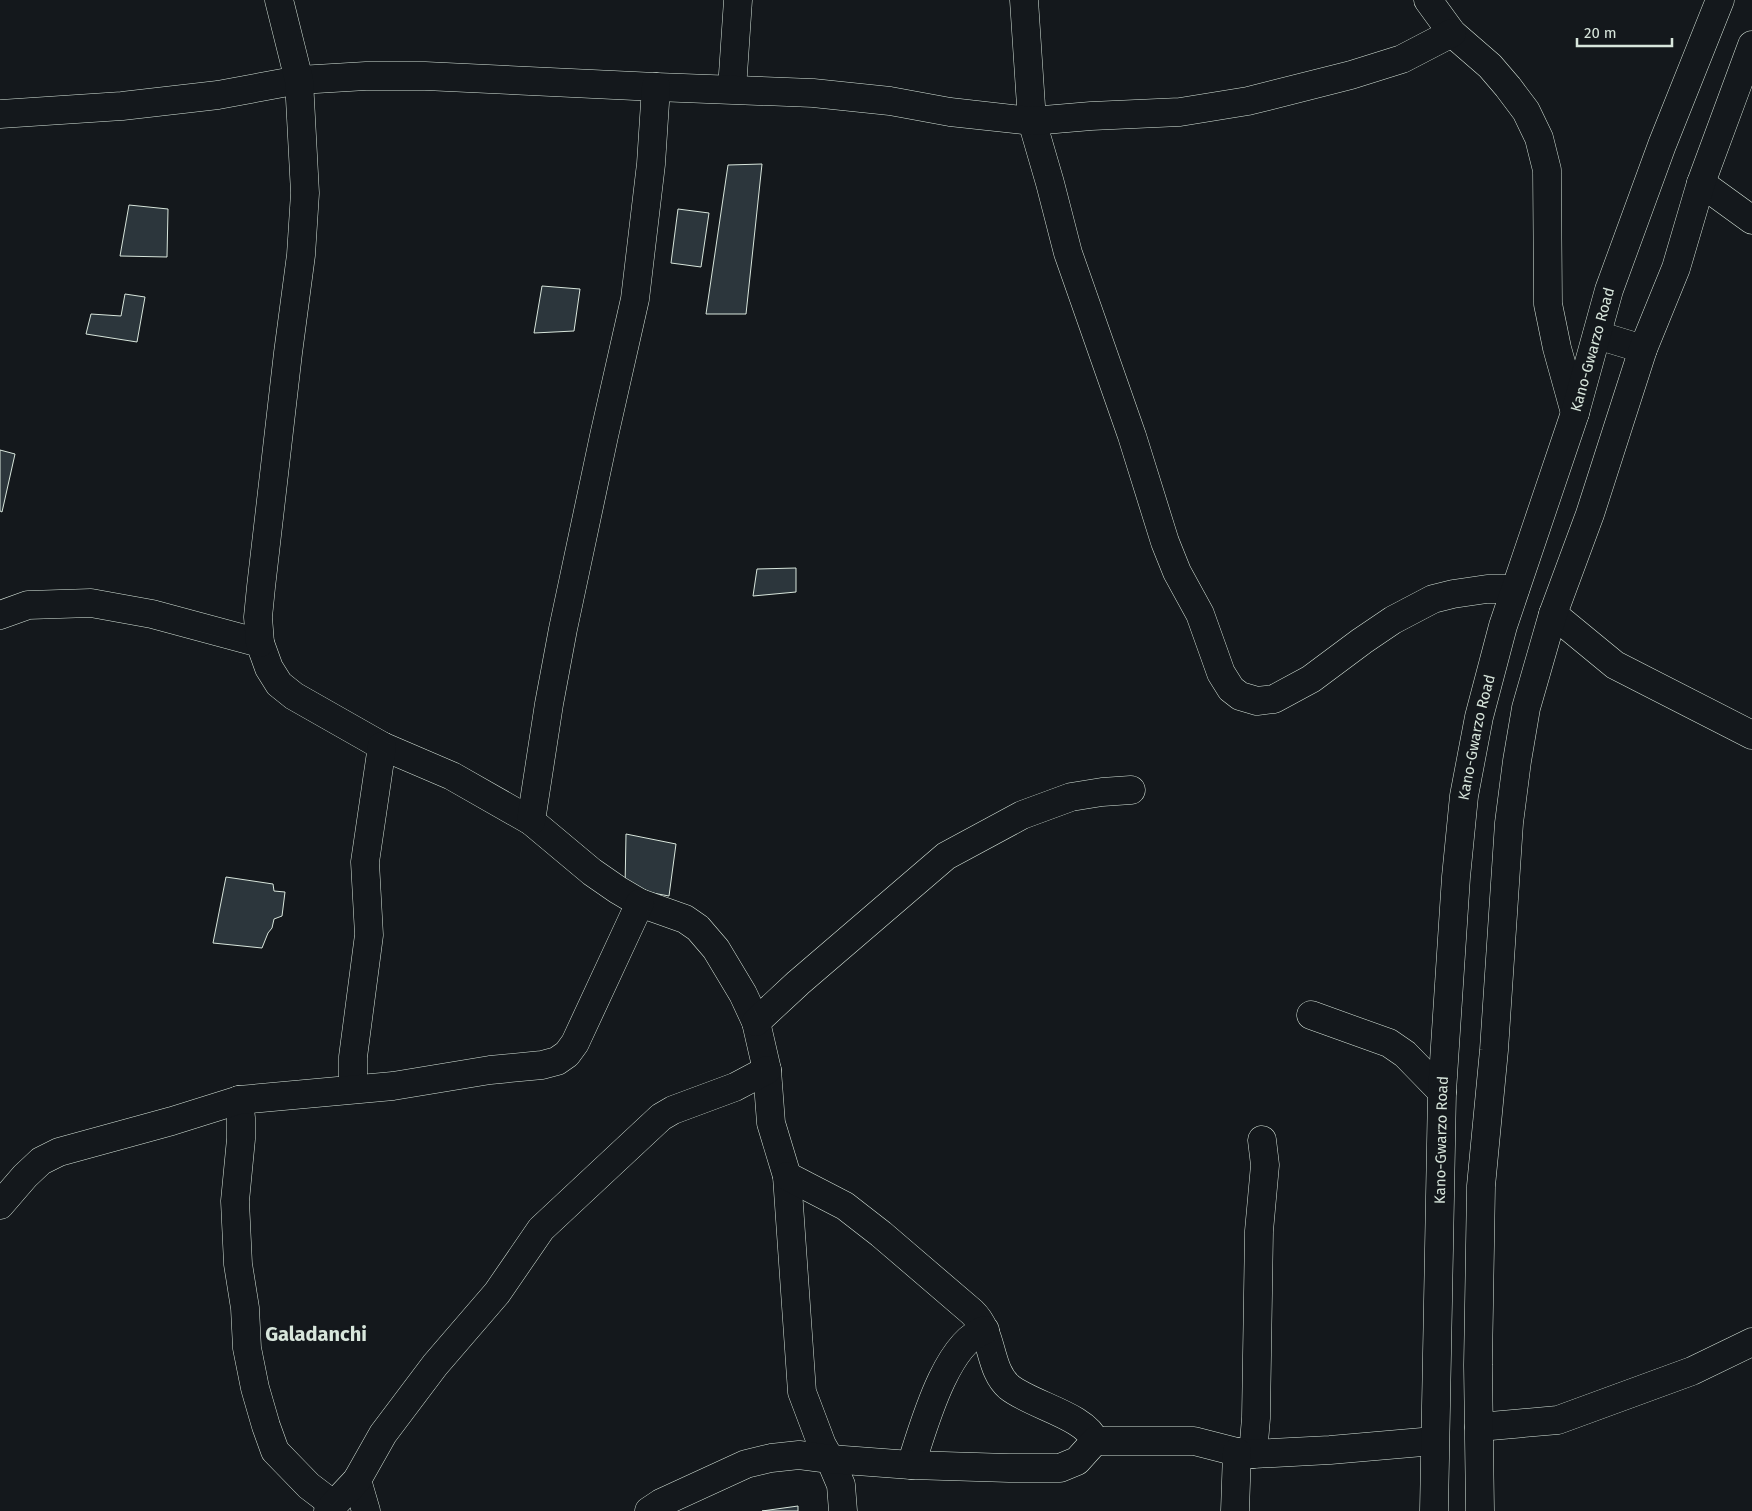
<svg xmlns="http://www.w3.org/2000/svg" width="1752" height="1511" font-family="'Fira Sans',sans-serif">
<style>
.building{fill:#2c363c;stroke:#d8e6dc}
.lines{fill:none;stroke-linecap:round;stroke-linejoin:round}
.minor-casing{stroke:#d8e6dc;stroke-width:29}
.primary-casing{stroke:#d8e6dc;stroke-width:29}
.minor{stroke:#14181c;stroke-width:28}
.primary{stroke:#14181c;stroke-width:28}
.labels{text-anchor:middle;stroke-width:4;stroke-linejoin:round;paint-order:stroke}
.street-label{font-size:15px;fill:#d8e6dc;stroke:#14181c}
.district-label{font-size:20px;font-weight:bold;fill:#d8e6dc;stroke:#14181c}
</style>
<rect width="100%" height="100%" fill="#14181c"/>
<!-- building -->
<g class="building">
<path d="M762 164 746 314H706L728 165Z"/>
<path d="M129 205 168 209 167 257 120 256Z"/>
<path d="M678 209 709 213 701 267 671 263Z"/>
<path d="M542 286 580 289 574 331 534 333Z"/>
<path d="M125 294 145 297 137 342 86 334 91 314 121 316Z"/>
<path d="M0 450 15 454 2 512 0 511Z"/>
<path d="M796 568V592L753 596 757 569Z"/>
<path d="M626 834 676 844 669 896 625 888Z"/>
<path d="M226 877 273 884 274 891 285 892 282 916 274 919 272 928 268 933 262 948 213 943Z"/>
<path d="M798 1506V1511H762Z"/>
</g>
<g class="lines">
<defs>
<g id="minor">
<path d="M1024 0 1032 121 1050 183 1068 253 1132 436 1165 542 1177 572 1200 614 1221 673 1231 689 1240 696 1257 701 1274 699 1311 679 1362 641 1393 620 1433 599 1453 594 1487 589H1515"/>
<path d="M1428 0 1452 33 1490 66 1508 87 1526 111 1539 138 1547 170 1548 304 1557 348 1575 413"/>
<path d="M732 89 738 0"/>
<path d="M0 114 122 106 218 95 299 80 366 76H425L656 87 813 93 890 101 950 112 1032 121 1091 116 1180 112 1248 101 1351 75 1402 59 1452 33"/>
<path d="M1701 183 1752 220"/>
<path d="M1553 614 1615 665 1752 735"/>
<path d="M0 615 28 605 91 603 152 614 260 643 269 668 279 684 294 696 382 746 452 776 531 821 592 872 618 890 640 903 685 919 698 928 716 949 743 994 756 1022 767 1070 771 1123 787 1176 802 1392 822 1445 830 1459 841 1485 843 1511"/>
<path d="M260 643 258 617 261 587 288 353 301 255 305 193 299 80 279 0"/>
<path d="M531 821 549 704 563 629 604 436 635 299 651 164 656 87"/>
<path d="M1311 1015 1389 1043 1405 1054 1442 1092"/>
<path d="M756 1022 798 983 946 856 1022 815 1071 797 1102 792 1131 790"/>
<path d="M353 1089V1057L369 935 365 862 382 746"/>
<path d="M239 1100 241 1118V1139L235 1201 238 1264 245 1308 247 1348 255 1388 266 1426 275 1451 309 1486 334 1505"/>
<path d="M787 1176 845 1206 881 1234 972 1312C994 1333 988 1369 1009 1387 1031 1405 1086 1416 1095 1441"/>
<path d="M0 1205 25 1176 41 1161 59 1152 172 1121 239 1100 393 1086 490 1070 542 1065 557 1061 567 1054 575 1043 640 903"/>
<path d="M1479 1427 1558 1420 1692 1371 1752 1342"/>
<path d="M1253 1454 1256 1418 1259 1231 1265 1165 1262 1140"/>
<path d="M911 1465C923 1428 946 1342 985 1330"/>
<path d="M357 1480 366 1511"/>
<path d="M328 1511 357 1480 383 1434 435 1365 497 1293 541 1229 661 1117 673 1110 735 1087 767 1070"/>
<path d="M649 1511 661 1503 746 1464 771 1458 799 1455 830 1459 911 1465 1009 1468H1060L1077 1461 1095 1441H1194L1237 1452 1253 1454 1330 1450 1434 1441"/>
<path d="M1235 1511 1237 1452"/>
</g>
<g id="primary">
<path d="M1597 335 1643 349"/>
<path id="s1" d="M1434 1511 1442 1092 1456 877 1464 796 1479 717 1503 626 1575 413 1609 290 1662 145 1720 0"/>
<path d="M1480 1511 1478 1365 1481 1186 1494 1050 1509 823 1517 761 1526 708 1553 614 1590 514 1643 349 1676 268 1701 183 1752 45"/>
</g>
</defs>
<!-- minor casing -->
<use href="#minor" class="minor-casing"/>
<!-- primary casing -->
<use href="#primary" class="primary-casing"/>
<!-- minor -->
<use href="#minor" class="minor"/>
<!-- primary -->
<use href="#primary" class="primary"/>
</g>
<g class="labels">
<!-- street labels -->
<g class="street-label">
<text dy="5" stroke="none"><textPath href="#s1" startOffset="1181">Kano-Gwarzo Road</textPath></text>
<text dy="5" stroke="none"><textPath href="#s1" startOffset="776">Kano-Gwarzo Road</textPath></text>
<text dy="5" stroke="none"><textPath href="#s1" startOffset="371">Kano-Gwarzo Road</textPath></text>
</g>
<!-- district labels -->
<g class="district-label">
<text x="316" y="1341">Galadanchi</text>
</g>
</g>
<!-- scale -->
<path d="M1577 38v8h95v-8" fill="none" stroke="#d8e6dc" stroke-width="2.5"/>
<text x="1584" y="38" font-size="15" fill="#d8e6dc" stroke="#14181c" stroke-width="4" paint-order="stroke">20 m</text>
</svg>
